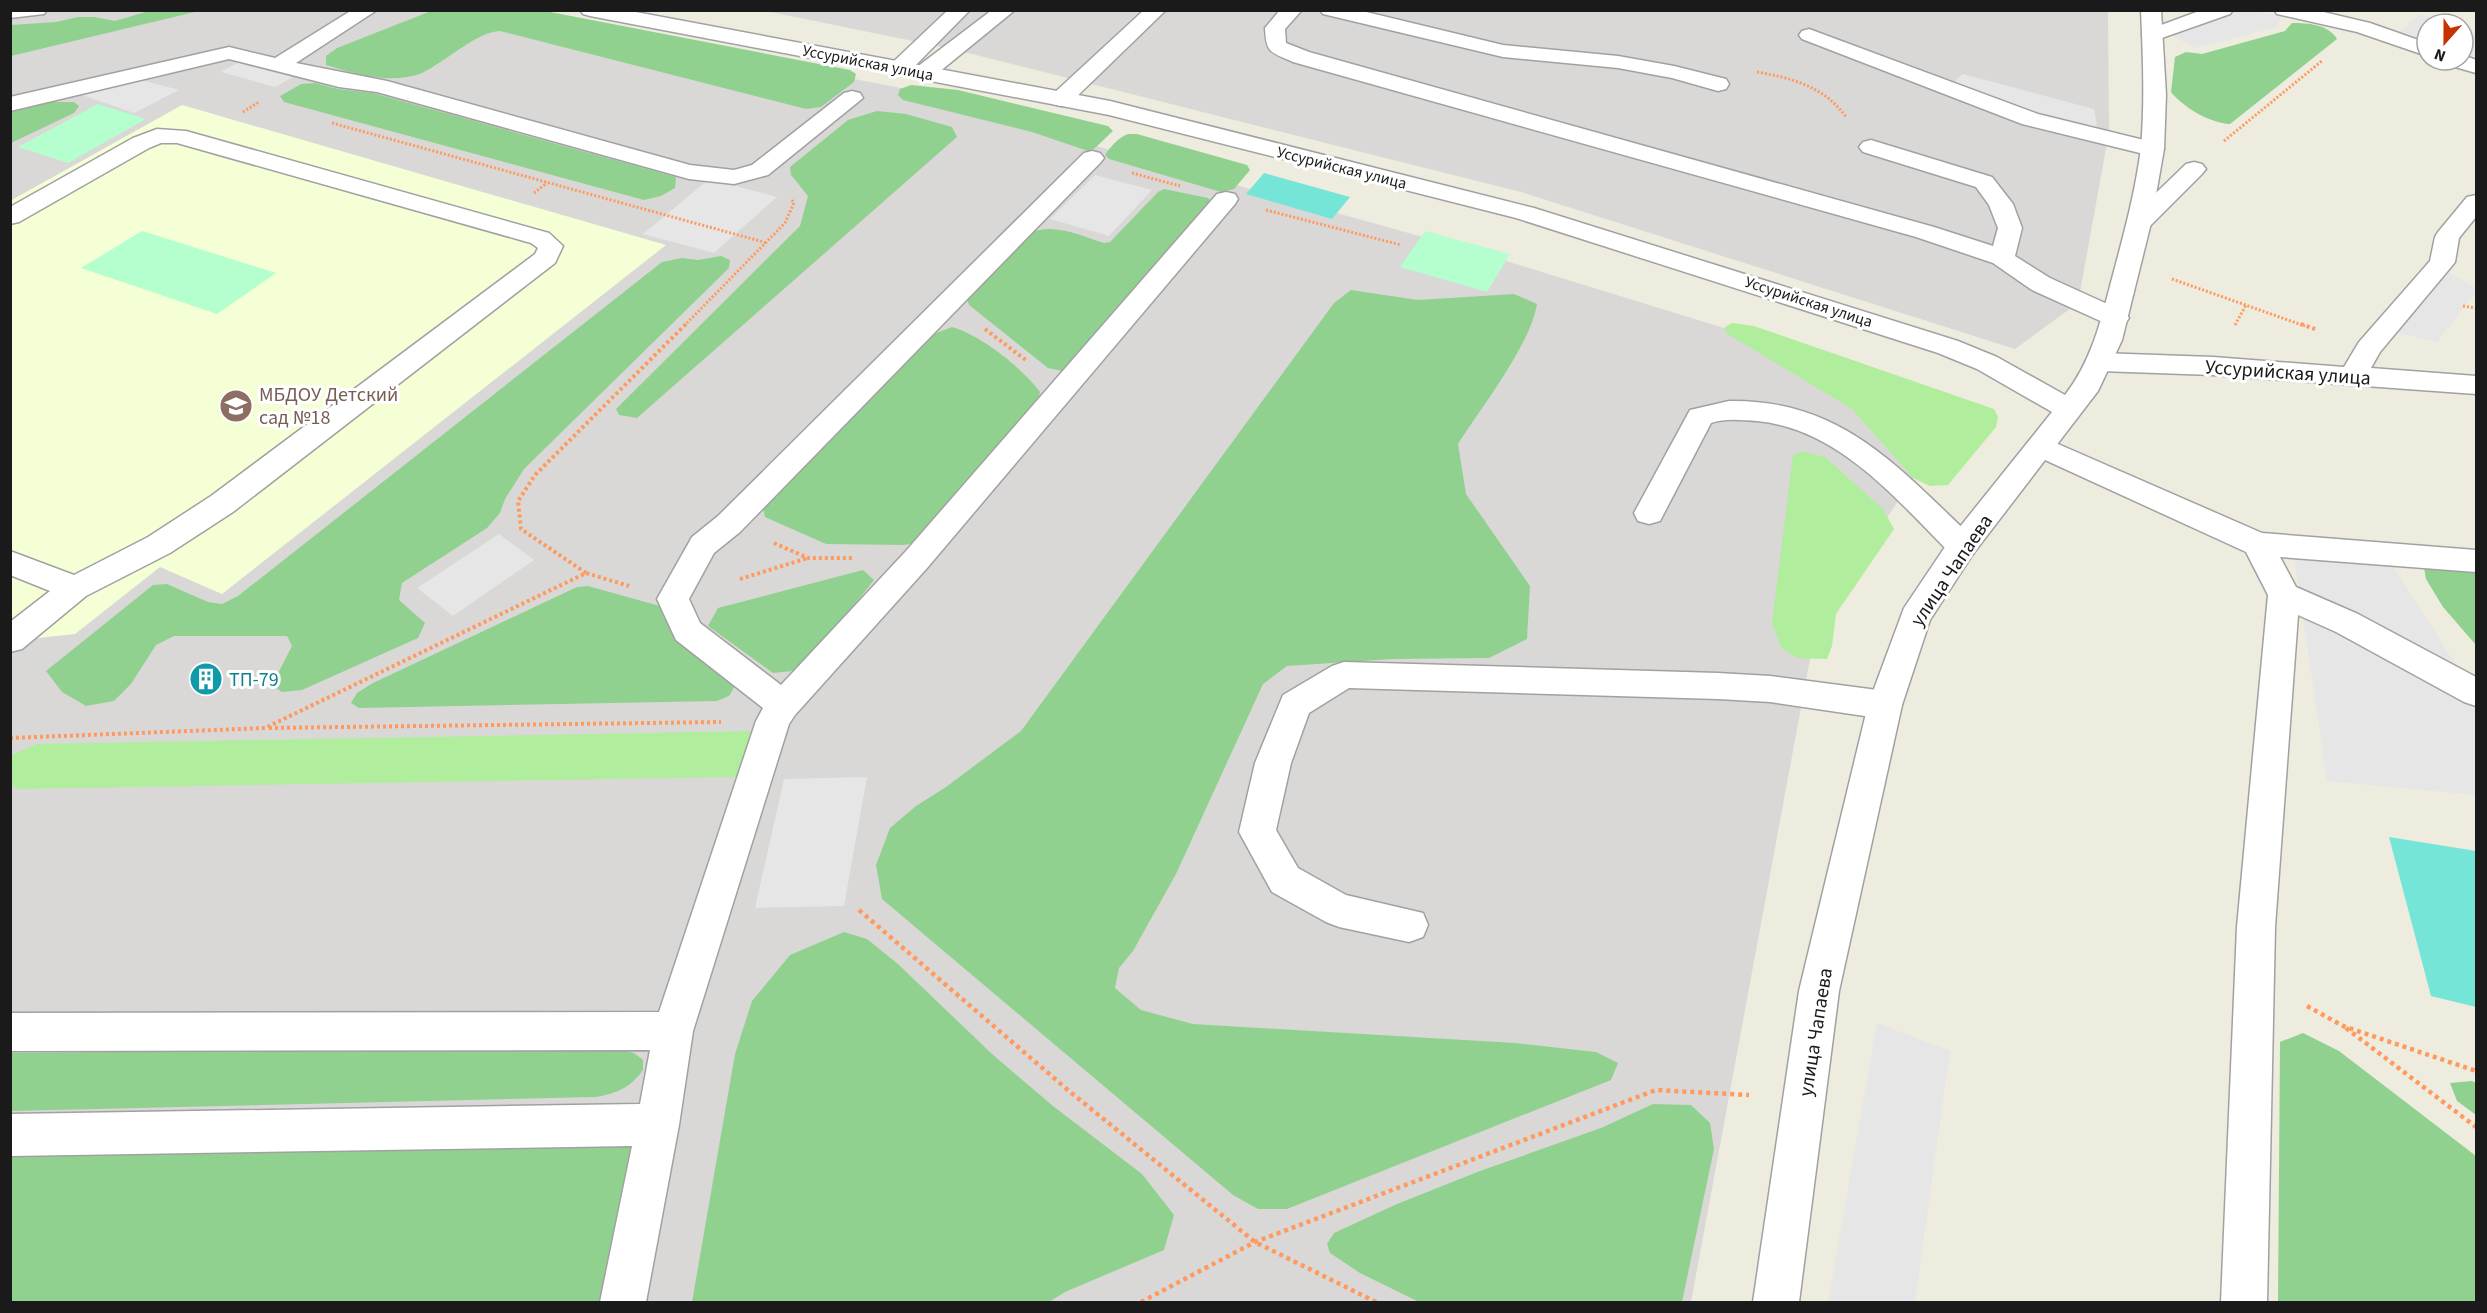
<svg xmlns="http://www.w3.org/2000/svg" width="2487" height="1313" font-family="'Source Sans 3',sans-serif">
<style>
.residential{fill:#d9d8d7}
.education{fill:#f4ffd6}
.grass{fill:#b0ee9e}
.forest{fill:#91d18f}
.park{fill:#b5fece}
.pitch{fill:#74e5d7}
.parking{fill:#e6e6e6}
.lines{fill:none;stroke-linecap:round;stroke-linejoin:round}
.service-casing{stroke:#a1a1a1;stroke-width:3}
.minor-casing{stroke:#a1a1a1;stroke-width:3}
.path-far2{stroke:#ff995e;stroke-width:3;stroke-dasharray:2 2;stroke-linecap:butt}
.path-far1{stroke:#ff995e;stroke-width:4;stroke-dasharray:3 3;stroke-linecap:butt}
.path{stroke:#ff995e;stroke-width:4.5;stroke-dasharray:4 4;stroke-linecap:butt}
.service{fill:#fff;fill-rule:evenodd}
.minor{fill:#fff;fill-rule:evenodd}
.labels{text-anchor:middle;stroke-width:6;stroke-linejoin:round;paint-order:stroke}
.far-street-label{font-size:16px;fill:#1a1a1a;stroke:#fff}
.street-label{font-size:20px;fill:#1a1a1a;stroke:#fff}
.education-label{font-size:20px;fill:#785e54;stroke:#fff;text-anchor:start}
.culture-label{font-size:20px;fill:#0d838f;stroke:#fff;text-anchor:start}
</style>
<rect width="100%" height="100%" fill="#eeecde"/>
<!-- residential -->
<g class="residential">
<path d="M10 11H504L906 89 1089 144 1477 252 1965 402 1817 621 1691 1302H11Z"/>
<path d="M766 11H2108L2109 132 2078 303 2015 349 1521 192 952 49Z"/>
</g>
<!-- education -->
<path class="education" d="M182 105 666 245 222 594 160 567 75 634 11 641 10 201Z"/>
<!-- grass -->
<g class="grass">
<path d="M1732 323 1754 326 1994 409 1998 417 1996 427 1948 485 1930 486 1913 478 1852 409 1726 333 1725 327Z"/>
<path d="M1802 451 1825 457 1883 509 1894 529 1836 614 1832 646 1827 659 1798 658 1781 648 1772 623 1793 455Z"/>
<path d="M751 731 762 742 760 759 737 777 18 789 11 784V755L37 744Z"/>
</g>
<!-- forest -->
<g class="forest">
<path d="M149 11H199L11 56V25L56 22 78 17H94L115 21Z"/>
<path d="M545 11 850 70 856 74 854 82 821 107 806 109 500 31C484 32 471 42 458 50 446 58 434 67 422 73 392 85 355 74 326 65V56L337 48 431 11Z"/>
<path d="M2292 23C2308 23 2328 24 2337 39L2230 124C2210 123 2184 108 2171 92L2175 57 2186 52 2202 54 2285 31Z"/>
<path d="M315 83 338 89 373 93 676 177 675 188 661 196 644 200 284 102 280 96 301 84Z"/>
<path d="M911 85 958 90 1108 126 1113 131 1094 149 1088 151 1032 132 903 100 898 95 900 89Z"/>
<path d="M50 102H74L79 106 74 113 11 143V111Z"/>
<path d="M877 111 906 114 952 127 957 137 637 418 619 415 616 409 800 226 808 196 791 175 790 167 848 120Z"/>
<path d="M1128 134H1137L1247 165 1250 170 1234 189 1221 192 1109 159 1105 155C1110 147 1119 137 1128 134Z"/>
<path d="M1164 189 1208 198 1213 203 1073 366 1062 371 1048 368 969 305 967 299 1032 232C1055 223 1082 236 1104 243L1110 242 1158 192Z"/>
<path d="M721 256 730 260 729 268 524 469 505 499 500 513 487 528 402 583 399 600 425 623 418 638 302 690 282 692 272 685 292 646 287 636H174L156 645 131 684 114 701 86 706 62 692 46 671 153 585 167 584 208 602 222 604 238 596 662 262 682 258 698 260Z"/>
<path d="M1351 290 1418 300 1514 294 1537 304C1531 344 1481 408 1458 444L1466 494 1530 586 1527 639 1489 658 1392 659 1287 666 1263 684 1176 874 1133 951 1119 968 1115 988 1141 1010 1193 1024 1515 1043 1596 1052 1618 1063 1611 1080 1287 1209H1258L1233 1195 882 899 876 865 890 828 916 806 946 787 1021 731 1334 303Z"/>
<path d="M952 327C982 336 1021 367 1040 392L1037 405 919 542 904 545 826 544 765 517 763 508 936 333Z"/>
<path d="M2440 557 2476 561V645L2443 607 2426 579 2423 562Z"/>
<path d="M863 570 874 580 811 659 793 671 773 673 708 626 718 608Z"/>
<path d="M588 586 667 608 673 633 735 686 729 696 717 701 359 708 351 703 357 693 373 683 577 587Z"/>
<path d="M844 932 867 939 898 964 992 1054 1053 1106 1142 1174 1174 1215 1164 1250 1065 1292 1049 1302H692L735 1054 752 1001 790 955Z"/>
<path d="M2303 1033 2339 1051 2476 1156V1302H2278L2280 1042Z"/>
<path d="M609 1047 634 1053 643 1060V1070C630 1088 617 1093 596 1097L11 1111 10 1053Z"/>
<path d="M2472 1081 2476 1083V1115L2457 1101 2450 1083Z"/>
<path d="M1653 1104 1691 1105 1710 1123 1714 1149 1682 1302H1419L1360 1273 1330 1253 1327 1244 1334 1233 1397 1204 1480 1171 1601 1128Z"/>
<path d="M628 1141 648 1164 613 1302H11L10 1149Z"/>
</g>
<!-- park -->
<g class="park">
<path d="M98 104 146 119 68 163 18 147Z"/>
<path d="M142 231 276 273 217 314 81 268Z"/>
<path d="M1425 231 1510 254 1487 292 1400 267Z"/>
</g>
<!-- pitch -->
<g class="pitch">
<path d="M1264 173 1350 197 1332 219 1246 194Z"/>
<path d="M2389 837 2476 851V1007L2431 996Z"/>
</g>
<!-- parking -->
<g class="parking">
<path d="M2217 11H2252L2282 16 2277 27 2196 48 2174 37 2172 22Z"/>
<path d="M2420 14 2449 24H2427V40L2400 31Z"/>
<path d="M2463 29 2476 33V57L2463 52Z"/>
<path d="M243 60 296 75 275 87 221 72Z"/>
<path d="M1963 74 2094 109 2097 127 2072 126 2034 115 1953 83Z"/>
<path d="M142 80 179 90 134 113 82 95Z"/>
<path d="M1095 175 1152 190 1109 236 1050 219Z"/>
<path d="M709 179 777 197 714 253 643 234Z"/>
<path d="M2446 271 2476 288V292L2437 342 2395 332Z"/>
<path d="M499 534 534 560 453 616 417 588Z"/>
<path d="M2292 543 2386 555 2476 697V795L2327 781Z"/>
<path d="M867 777 844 906 755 908 784 779Z"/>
<path d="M1877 1023 1950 1051 1915 1302H1828Z"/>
</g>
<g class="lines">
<defs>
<g id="service">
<path d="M10 10H47L44 14 10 18Z"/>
<path d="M352 10H377L296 63 387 81 690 165 734 170 752 165 844 93 852 91 860 93 863 98 768 175 734 184 689 179 377 92 339 87 229 59 10 111V97L229 47 275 58Z"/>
<path d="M948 10H970L908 73 900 74 892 73 889 68 892 63Z"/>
<path d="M992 10H1015L933 77 925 78 917 77 914 72 917 67Z"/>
<path d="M1144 10H1166L1069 104 1061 106 1053 104 1050 99 1053 94Z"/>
<path d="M1280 10H1302L1285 29 1286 43 1309 52 1934 227 1993 246 1998 228 1989 205 1976 187 1863 152 1859 147 1863 142 1871 140 1992 177 2013 204 2022 228 2015 256 2050 278 2125 312 2129 318 2125 324 2116 326 2107 324 2032 290 1993 263 1916 237 1293 62C1271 52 1266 54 1265 28Z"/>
<path d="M1320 10H1358L1503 45 1618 56 1674 66 1726 79 1729 84 1726 89 1718 91 1672 78 1618 68 1503 57 1323 14Z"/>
<path d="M2202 10H2233L2230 14 2159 39 2152 41 2145 39 2142 35 2145 31Z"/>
<path d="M2274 10H2315L2370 23 2427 43V56L2357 32 2277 14Z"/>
<path d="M1809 29 2038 114 2160 144 2164 149 2160 154 2152 156 2022 124 1802 39 1799 35 1802 31Z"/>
<path d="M2463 55 2476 60V73L2448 65 2445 60H2463Z"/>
<path d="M157 129 186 131 549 233 563 246 555 263 233 512 170 553 86 596 22 649 10 652V622L50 591 10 575V551L74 575 148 537 211 496 535 254 538 248 531 243 177 143H161L149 148 19 222 10 224V207L133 138Z"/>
<path d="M1092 151 1100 153 1104 158 1100 163 740 532 714 553 689 599 700 623 781 685 906 551 1217 194 1226 192 1235 194 1238 199 1235 204 928 567 795 715 789 724 693 1031 679 1125 646 1302H600L632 1146 10 1156V1114L640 1104 650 1050 10 1051V1013L659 1012 756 721 763 708 676 640 657 599 692 537 718 516 1084 153Z"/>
<path d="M2194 162 2202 164 2206 169 2202 174 2148 228 2139 230 2130 228 2127 223 2130 218 2186 164Z"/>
<path d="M2476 195V217L2459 238 2455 262 2451 267 2380 352 2371 368 2476 376V394L2213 375 2100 371 2090 368 2086 362 2090 356 2100 353 2213 357 2344 367 2359 342 2430 261 2435 237 2438 232 2467 197Z"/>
<path d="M1729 401C1841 399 1898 467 1973 538L1977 546 1973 554 1962 557 1951 554C1896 499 1839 429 1757 421 1742 420 1725 418 1711 423L1660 521 1649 524 1638 521 1634 513 1690 410Z"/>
<path d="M2042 437 2262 533 2476 550V572L2280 557 2296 587 2358 614 2476 677V706L2464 702 2336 632 2298 615 2275 927 2267 1302H2221L2237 927 2268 595 2246 552 2032 454 2028 447 2032 440Z"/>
<path d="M1344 662 1718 673 1770 676 1885 691 1897 695 1902 705 1897 715 1885 719 1770 702 1718 699 1349 688 1309 713 1291 763 1276 830 1298 868 1346 895 1423 913 1428 925 1423 937 1409 942 1339 927 1326 922 1272 892 1239 832 1255 763 1283 695 1332 666Z"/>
</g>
<path id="minor" d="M580 10H625L1110 101 1534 208 1958 341 1997 357 2065 395C2090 363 2100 325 2110 286 2122 241 2135 195 2141 148 2145 102 2143 56 2141 10H2161L2166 95 2164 149 2151 223 2122 340 2098 391 1973 554 1930 620 1902 705 1839 991 1799 1302H1753L1799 991 1868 705 1904 608 1951 538 2052 412 1977 369 1938 353 1516 218 1109 115 590 16 583 14Z"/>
</defs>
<!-- service casing -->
<use href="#service" class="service-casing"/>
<!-- minor casing -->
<use href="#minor" class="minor-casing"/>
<!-- path-far2 -->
<g class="path-far2">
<path d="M1757 72C1792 78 1825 87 1846 117"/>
<path d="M243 112 259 102"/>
<path d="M332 123 767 243"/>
<path d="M2224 141 2323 60"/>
<path d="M1132 173 1180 186"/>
<path d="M534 193 547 183"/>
<path d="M1266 210 1401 245"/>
<path d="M2172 279 2305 326"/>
<path d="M2463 306 2476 308"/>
<path d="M2235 325 2246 305"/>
<path d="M684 326 785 223 794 203 792 200"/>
</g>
<!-- path-far1 -->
<g class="path-far1">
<path d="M2301 324 2315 329"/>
<path d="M985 329 1027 361"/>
<path d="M774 543 808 558H853"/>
<path d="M586 573 521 529 518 501 535 475 686 324"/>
<path d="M740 579 808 558"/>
<path d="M269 728 721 722"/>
<path d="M10 738 265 728 586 573 629 586"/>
</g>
<!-- path -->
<g class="path">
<path d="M859 910 1069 1091 1255 1242 1376 1302"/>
<path d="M2307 1006 2343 1026 2476 1071"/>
<path d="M2346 1028 2476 1127"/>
<path d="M1141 1302 1255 1242 1656 1090 1749 1095"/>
</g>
<!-- service -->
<use href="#service" class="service"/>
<!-- minor -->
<use href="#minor" class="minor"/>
</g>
<!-- icons -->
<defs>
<symbol id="school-disc" viewBox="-11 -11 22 22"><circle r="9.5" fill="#8d6e63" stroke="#fff"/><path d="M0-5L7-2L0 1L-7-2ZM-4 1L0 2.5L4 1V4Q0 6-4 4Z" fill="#fff"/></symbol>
<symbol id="building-disc" viewBox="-11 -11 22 22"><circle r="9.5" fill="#0f9aa8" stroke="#fff"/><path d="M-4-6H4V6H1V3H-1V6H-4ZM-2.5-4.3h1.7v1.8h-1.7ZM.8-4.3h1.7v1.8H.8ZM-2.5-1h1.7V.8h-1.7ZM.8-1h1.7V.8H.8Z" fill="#fff"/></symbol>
</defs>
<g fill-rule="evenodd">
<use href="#school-disc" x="217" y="387" width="38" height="38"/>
<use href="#building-disc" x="187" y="660" width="38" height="38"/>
</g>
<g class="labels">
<!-- far-street labels -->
<g class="far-street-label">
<text transform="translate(868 62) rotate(11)" y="6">Уссурийская улица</text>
<text transform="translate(1342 167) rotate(14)" y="6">Уссурийская улица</text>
<text transform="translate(1809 301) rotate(18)" y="6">Уссурийская улица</text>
</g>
<!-- street labels -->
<g class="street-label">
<text transform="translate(2288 372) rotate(4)" y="7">Уссурийская улица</text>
<text transform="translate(1951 570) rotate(-56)" y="7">улица Чапаева</text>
<text transform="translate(1815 1032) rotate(-81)" y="7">улица Чапаева</text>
</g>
<!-- education labels -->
<g class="education-label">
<text x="259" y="401">МБДОУ Детский<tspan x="259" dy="23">сад №18</tspan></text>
</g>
<!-- culture labels -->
<g class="culture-label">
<text x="229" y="686">ТП-79</text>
</g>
</g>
<!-- border -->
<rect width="2487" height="1313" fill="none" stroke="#1a1a1a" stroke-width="24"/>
<!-- north arrow -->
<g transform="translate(2445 42) rotate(201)"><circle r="28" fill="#ffffff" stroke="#a3a3a3" stroke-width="1.5"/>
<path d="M0-4.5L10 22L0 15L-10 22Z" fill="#c53400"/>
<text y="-9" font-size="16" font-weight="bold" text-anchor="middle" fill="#1a1a1a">N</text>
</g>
</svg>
